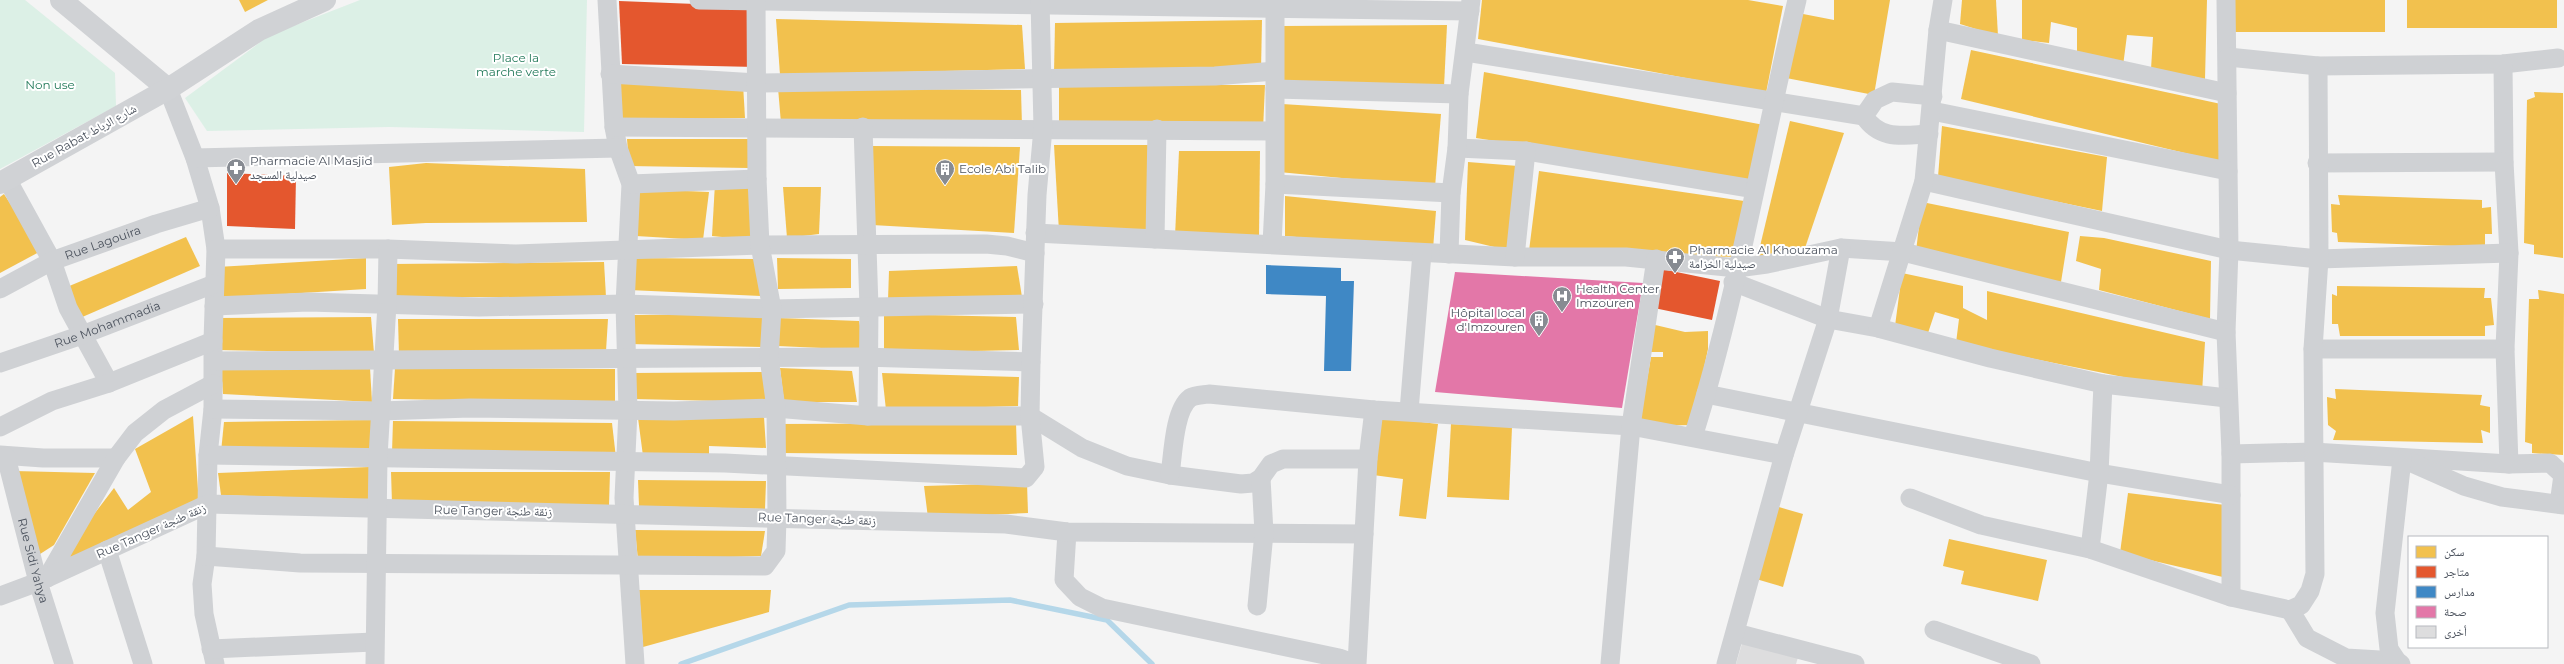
<svg xmlns="http://www.w3.org/2000/svg" width="2564" height="664" font-family="Montserrat,'Noto Naskh Arabic',sans-serif">
<style>
.green{fill:#dcf0e6}
.homes{fill:#f2c14e}
.shops{fill:#e4572e}
.schools{fill:#3f88c5}
.health{fill:#e377a8}
.lines{fill:none;stroke-linecap:round;stroke-linejoin:round}
.stream{stroke:#b5d7e9;stroke-width:5.5}
.building{fill:#ddddde}
.street{stroke:#cfd1d4;stroke-width:19}
.secondary{stroke:#d0d2d5;stroke-width:22}
.labels{text-anchor:middle;stroke-width:4;stroke-linejoin:round;paint-order:stroke}
.park-label{font-size:12px;fill:#237a5a;stroke:#fff}
.street-label{font-size:12px;fill:#4c535e;stroke:#fff}
.poi-label{font-size:12px;fill:#4c535e;stroke:#fff;text-anchor:start}
</style>
<rect width="100%" height="100%" fill="#f4f4f4"/>
<!-- green -->
<g class="green">
<path d="M0 0H25L115 73 116 106 0 169Z"/>
<path d="M360 0H587L584 132 389 127 207 131 185 98 270 35Z"/>
</g>
<!-- homes -->
<g class="homes">
<path d="M239 0H268L245 12Z"/>
<path d="M1482 0H1748L1783 6 1766 93 1478 39Z"/>
<path d="M1834 0H1890L1874 95 1781 77 1798 13 1834 20Z"/>
<path d="M1962 0H1996L1998 36 1960 24Z"/>
<path d="M2022 0H2207L2205 79 2151 69 2153 37 2127 35 2123 66 2077 56V28L2051 22 2049 43 2022 40Z"/>
<rect x="2233" y="0" width="152" height="32"/>
<rect x="2407" y="0" width="150" height="28"/>
<path d="M776 19 1022 25 1025 69 780 75Z"/>
<path d="M1262 20 1261 71 1054 73 1055 23Z"/>
<path d="M1447 25 1444 87H1284L1282 26Z"/>
<path d="M1971 50 2221 104 2222 162 1961 99Z"/>
<path d="M1484 72 1764 125 1754 181 1476 138Z"/>
<path d="M620 84H743L745 118 621 120Z"/>
<path d="M1059 85H1265L1263 130 1059 123Z"/>
<path d="M778 88 1021 90 1022 126 781 123Z"/>
<path d="M2534 92 2563 93V258L2534 254V245L2524 243 2527 100 2535 97Z"/>
<path d="M1282 104 1441 114 1435 187 1279 172Z"/>
<path d="M1790 121 1844 133 1805 248 1756 263Z"/>
<path d="M1942 126 2107 157 2102 211 1938 177Z"/>
<path d="M627 139H750L748 168 629 166Z"/>
<path d="M1054 145H1152L1148 233 1059 232Z"/>
<path d="M873 146 1020 147 1014 233 872 225Z"/>
<path d="M1179 151H1260L1259 237 1175 236Z"/>
<path d="M1468 162 1518 166 1511 251 1465 240Z"/>
<path d="M426 163 585 169 587 222 426 223 392 225 389 167Z"/>
<path d="M1539 171 1744 201 1737 257 1529 251Z"/>
<path d="M749 182 753 240 712 236 715 183Z"/>
<path d="M783 187H821L819 234 787 238Z"/>
<path d="M638 189 709 192 703 240 636 236Z"/>
<path d="M4 194 41 251 0 273V197Z"/>
<path d="M2338 195 2482 200V208L2491 207 2492 234H2485V247L2338 242 2337 233 2332 232 2331 204 2340 205Z"/>
<path d="M1285 196 1436 211 1433 249 1285 236Z"/>
<path d="M1922 202 2069 232 2061 282 1916 251Z"/>
<path d="M2080 236 2104 238 2211 261 2210 319 2099 290 2101 269 2076 261Z"/>
<path d="M186 237 200 266 80 318 67 287Z"/>
<path d="M366 258V289L220 298 217 267Z"/>
<path d="M628 258 754 259 761 296 629 290Z"/>
<path d="M777 258 851 259V288L778 289Z"/>
<path d="M604 262 606 297H392L390 264Z"/>
<path d="M1017 266 1022 297 888 300 889 271Z"/>
<path d="M1902 273 1963 286V308L1987 320V291L2205 342 2202 393 1956 343 1959 319 1935 312 1927 336 1895 326Z"/>
<path d="M2337 286 2485 288 2484 298H2491L2494 325 2485 326V336H2340L2338 324H2332V294L2337 296Z"/>
<path d="M2538 290 2564 294 2563 455 2532 453V444L2525 442 2529 299H2539Z"/>
<path d="M762 314V347L629 344 631 315Z"/>
<path d="M884 314 1016 317 1019 350 884 353Z"/>
<path d="M371 317 374 353 218 350V318Z"/>
<path d="M779 318 859 321 865 350 778 346Z"/>
<path d="M398 319H608L606 351 399 355Z"/>
<path d="M1651 324 1685 332 1708 331V349L1692 425 1639 426 1651 357H1663V352H1647Z"/>
<path d="M221 368H370L372 402 223 394Z"/>
<path d="M395 368 615 369V403L393 399Z"/>
<path d="M780 368 852 371 857 402H784Z"/>
<path d="M765 372 768 402 634 399 633 373Z"/>
<path d="M882 373 1019 377 1018 406 886 410Z"/>
<path d="M2335 389 2482 395 2480 405 2490 407V433L2481 430 2483 443 2333 440 2336 431 2328 425 2327 397 2336 399Z"/>
<path d="M193 416 199 505 73 560 66 551 114 488 128 510 151 492 135 449Z"/>
<path d="M764 417 766 448 709 446V459L643 456 638 418Z"/>
<path d="M1380 417 1438 424 1426 519 1399 516 1403 479 1373 475Z"/>
<path d="M372 420V451L221 452 224 422Z"/>
<path d="M393 421 612 423 616 458 392 452Z"/>
<path d="M1016 423 1017 455 780 453 776 424Z"/>
<path d="M1451 424 1512 427 1509 500 1447 497Z"/>
<path d="M370 467 373 500 221 495 218 473Z"/>
<path d="M14 471 95 473 54 545 37 556Z"/>
<path d="M391 472H610L609 506 392 503Z"/>
<path d="M638 480 766 481 765 509 639 506Z"/>
<path d="M1027 483 1028 513 928 518 924 486Z"/>
<path d="M2128 493 2225 505 2227 578 2120 553Z"/>
<path d="M1775 506 1803 514 1783 587 1756 579Z"/>
<path d="M635 530 765 531 761 556 638 560Z"/>
<path d="M1949 539 2047 560 2038 601 1961 584 1964 571 1943 566Z"/>
<path d="M639 590H771L769 612 643 647Z"/>
</g>
<!-- shops -->
<g class="shops">
<path d="M619 1 747 6 756 67 622 64Z"/>
<path d="M227 173 296 176 295 229 227 226Z"/>
<path d="M1662 269 1720 281 1712 320 1654 308Z"/>
</g>
<!-- schools -->
<path class="schools" d="M1266 265 1341 268V281H1354L1351 371H1324L1326 296 1266 294Z"/>
<!-- health -->
<path class="health" d="M1455 272 1643 283 1622 408 1435 392Z"/>
<g class="lines">
<!-- stream -->
<path class="stream" d="M681 664 849 605 1010 600 1107 620 1152 664"/>
</g>
<!-- building -->
<path class="building" d="M1743 640 1799 654 1796 664H1736Z"/>
<g class="lines">
<!-- street -->
<g class="street">
<path d="M607 0 614 127 618 148 631 184 625 304 628 411 624 498 635 664"/>
<path d="M699 0 1470 11"/>
<path d="M2226 0 2229 250 2226 332 2231 454V597"/>
<path d="M1938 30 2227 93"/>
<path d="M1466 52 1864 116"/>
<path d="M2228 57 2318 66 2503 64 2558 58"/>
<path d="M2503 64 2504 162 2509 253 2505 349 2509 464"/>
<path d="M610 74 757 83 1215 76 1274 71"/>
<path d="M168 89 195 158 210 208 216 249 213 341V409L208 455 206 556 202 584 204 614 215 664"/>
<path d="M1275 89 1459 94"/>
<path d="M1932 111 2228 171"/>
<path d="M614 127 1274 131"/>
<path d="M863 127 869 307 868 416"/>
<path d="M1929 134C1904 135 1880 141 1864 116L1875 100 1892 92 1933 96"/>
<path d="M1457 148 1526 151 1754 189"/>
<path d="M195 158 618 148"/>
<path d="M2317 163 2504 162"/>
<path d="M7 179 52 261 68 308 109 383"/>
<path d="M1924 181 2229 250 2319 259 2509 253"/>
<path d="M631 184 757 179"/>
<path d="M1275 184 1451 193"/>
<path d="M1035 233 1515 257H1626L1737 268 1767 264 1841 248 1903 252 2226 332"/>
<path d="M1155 239 1157 129"/>
<path d="M1272 244 1275 184V0"/>
<path d="M216 249H388L516 254 760 245 986 244 1007 246 1035 253"/>
<path d="M1449 254 1451 193 1457 148 1459 94 1471 0"/>
<path d="M1515 257 1526 151"/>
<path d="M1733 282 1828 319 1878 328 1990 358 2103 384 2227 398"/>
<path id="s1" d="M0 289 52 261 156 224 210 208"/>
<path d="M214 306 308 302 479 307 625 304 772 309 1034 304"/>
<path d="M1878 328 1924 181 1938 30 1943 0"/>
<path d="M2313 349H2505"/>
<path d="M214 361 862 357 1031 362"/>
<path id="s2" d="M0 363 82 335 214 284"/>
<path d="M1706 394 2099 473 2231 495"/>
<path d="M213 409 380 411 470 408 674 411 776 408 868 416H1030L1082 448 1127 466 1170 475 1241 484 1253 483 1261 478 1271 464 1283 459H1368"/>
<path d="M1409 411 1422 253"/>
<path d="M0 427 52 401 109 383 213 341"/>
<path d="M1693 437C1738 295 1762 145 1797 0"/>
<path d="M2231 454 2313 452 2509 464 2550 463 2563 475 2559 504"/>
<path d="M0 455 43 458H116"/>
<path d="M208 455 725 463 1026 478 1035 467 1030 416 1031 362 1037 195 1043 128 1040 0"/>
<path id="s3" d="M6 457 38 582 64 664"/>
<path d="M2412 463 2464 486 2502 497 2564 505"/>
<path d="M1170 475C1173 455 1174 410 1190 398 1195 395 1203 395 1209 394L1374 410 1631 426 1784 455"/>
<path d="M1910 498 1981 525 2090 549 2231 597 2290 610 2301 605 2310 591 2315 574 2313 349 2319 259 2318 66"/>
<path d="M1067 532 1064 580 1080 597 1102 608 1339 658 1356 664"/>
<path d="M2090 549 2099 473 2103 384"/>
<path d="M107 550 143 664"/>
<path d="M206 556 300 563 765 566 776 551 777 518 776 408 769 358 772 309 760 245 757 179 756 0"/>
<path d="M47 578 116 458 135 433 164 410 213 384"/>
<path d="M0 596 38 582 208 504 1006 524 1067 532 1364 534"/>
<path d="M1257 606 1264 533 1261 478"/>
<path d="M2290 610 2307 638 2346 658 2397 661"/>
<path d="M1934 630 2031 664"/>
<path d="M1736 633 1855 664"/>
<path d="M211 649 374 642"/>
<path d="M375 664 378 457 387 304 388 249"/>
<path d="M1357 664 1368 459 1374 410"/>
<path d="M1610 664 1631 426 1656 259"/>
<path d="M1726 664 1784 455 1828 319 1841 248"/>
<path d="M2401 664 2397 661 2389 649 2385 613 2402 459"/>
</g>
<!-- secondary -->
<g class="secondary">
<path d="M61 0 168 89"/>
<path d="M0 183 168 89 259 30 325 0"/>
</g>
</g>
<!-- icons -->
<defs>
<symbol id="pharmacy-pin" viewBox="-11 -11 22 30"><path d="M0 17L-7.5 6A9.5 9.5 0 1 1 7.5 6Z" fill="#878b92" stroke="#fff"/><path d="M-2-6h4v4h4v4h-4v4h-4v-4h-4v-4h4Z" fill="#fff"/></symbol>
<symbol id="building-pin" viewBox="-11 -11 22 30"><path d="M0 17L-7.5 6A9.5 9.5 0 1 1 7.5 6Z" fill="#878b92" stroke="#fff"/><path d="M-4-6H4V6H1V3H-1V6H-4ZM-2.5-4.3h1.7v1.8h-1.7ZM.8-4.3h1.7v1.8H.8ZM-2.5-1h1.7V.8h-1.7ZM.8-1h1.7V.8H.8Z" fill="#fff"/></symbol>
<symbol id="hospital-pin" viewBox="-11 -11 22 30"><path d="M0 17L-7.5 6A9.5 9.5 0 1 1 7.5 6Z" fill="#878b92" stroke="#fff"/><path d="M-5-5h3v3.5h4V-5h3V5h-3V1.5h-4V5h-3Z" fill="#fff"/></symbol>
</defs>
<g fill-rule="evenodd">
<use href="#pharmacy-pin" x="225" y="157" width="22" height="30"/>
<use href="#building-pin" x="934" y="158" width="22" height="30"/>
<use href="#pharmacy-pin" x="1664" y="246" width="22" height="30"/>
<use href="#hospital-pin" x="1551" y="285" width="22" height="30"/>
<use href="#building-pin" x="1528" y="309" width="22" height="30"/>
</g>
<g class="labels">
<!-- park labels -->
<g class="park-label">
<text x="516" y="62">Place la<tspan x="516" dy="14">marche verte</tspan></text>
<text x="50" y="89">Non use</text>
</g>
<!-- street labels -->
<g class="street-label">
<text transform="translate(84 136) rotate(-29)" y="4">Rue Rabat شارع الرباط</text>
<text dy="4" stroke="none"><textPath href="#s1" startOffset="113">Rue Lagouira</textPath></text>
<text dy="4" stroke="none"><textPath href="#s2" startOffset="114">Rue Mohammadia</textPath></text>
<text transform="translate(493 511) rotate(1)" y="4">Rue Tanger زنقة طنجة</text>
<text transform="translate(817 519) rotate(2)" y="4">Rue Tanger زنقة طنجة</text>
<text transform="translate(151 531) rotate(-24)" y="4">Rue Tanger زنقة طنجة</text>
<text dy="4" stroke="none"><textPath href="#s3" startOffset="107">Rue Sidi Yahya</textPath></text>
</g>
<!-- poi labels -->
<g class="poi-label">
<text x="250" y="165">Pharmacie Al Masjid<tspan x="250" dy="14">صيدلية المسجد</tspan></text>
<text x="959" y="173">Ecole Abi Talib</text>
<text x="1689" y="254">Pharmacie Al Khouzama<tspan x="1689" dy="14">صيدلية الخزامة</tspan></text>
<text x="1576" y="293">Health Center<tspan x="1576" dy="14">Imzouren</tspan></text>
<text x="1525" y="317" text-anchor="end">Hôpital local<tspan x="1525" dy="14">d'Imzouren</tspan></text>
</g>
</g>
<!-- legend -->
<rect x="2408" y="536" width="140" height="112" fill="#ffffff" stroke="#b7babf"/>
<rect x="2416" y="546" width="20" height="12" fill="#f2c14e" stroke="#b7babf"/>
<text x="2444" y="556" font-size="12" fill="#4c535e">سكن</text>
<rect x="2416" y="566" width="20" height="12" fill="#e4572e" stroke="#b7babf"/>
<text x="2444" y="576" font-size="12" fill="#4c535e">متاجر</text>
<rect x="2416" y="586" width="20" height="12" fill="#3f88c5" stroke="#b7babf"/>
<text x="2444" y="596" font-size="12" fill="#4c535e">مدارس</text>
<rect x="2416" y="606" width="20" height="12" fill="#e377a8" stroke="#b7babf"/>
<text x="2444" y="616" font-size="12" fill="#4c535e">صحة</text>
<rect x="2416" y="626" width="20" height="12" fill="#ddddde" stroke="#b7babf"/>
<text x="2444" y="636" font-size="12" fill="#4c535e">أخرى</text>
</svg>
